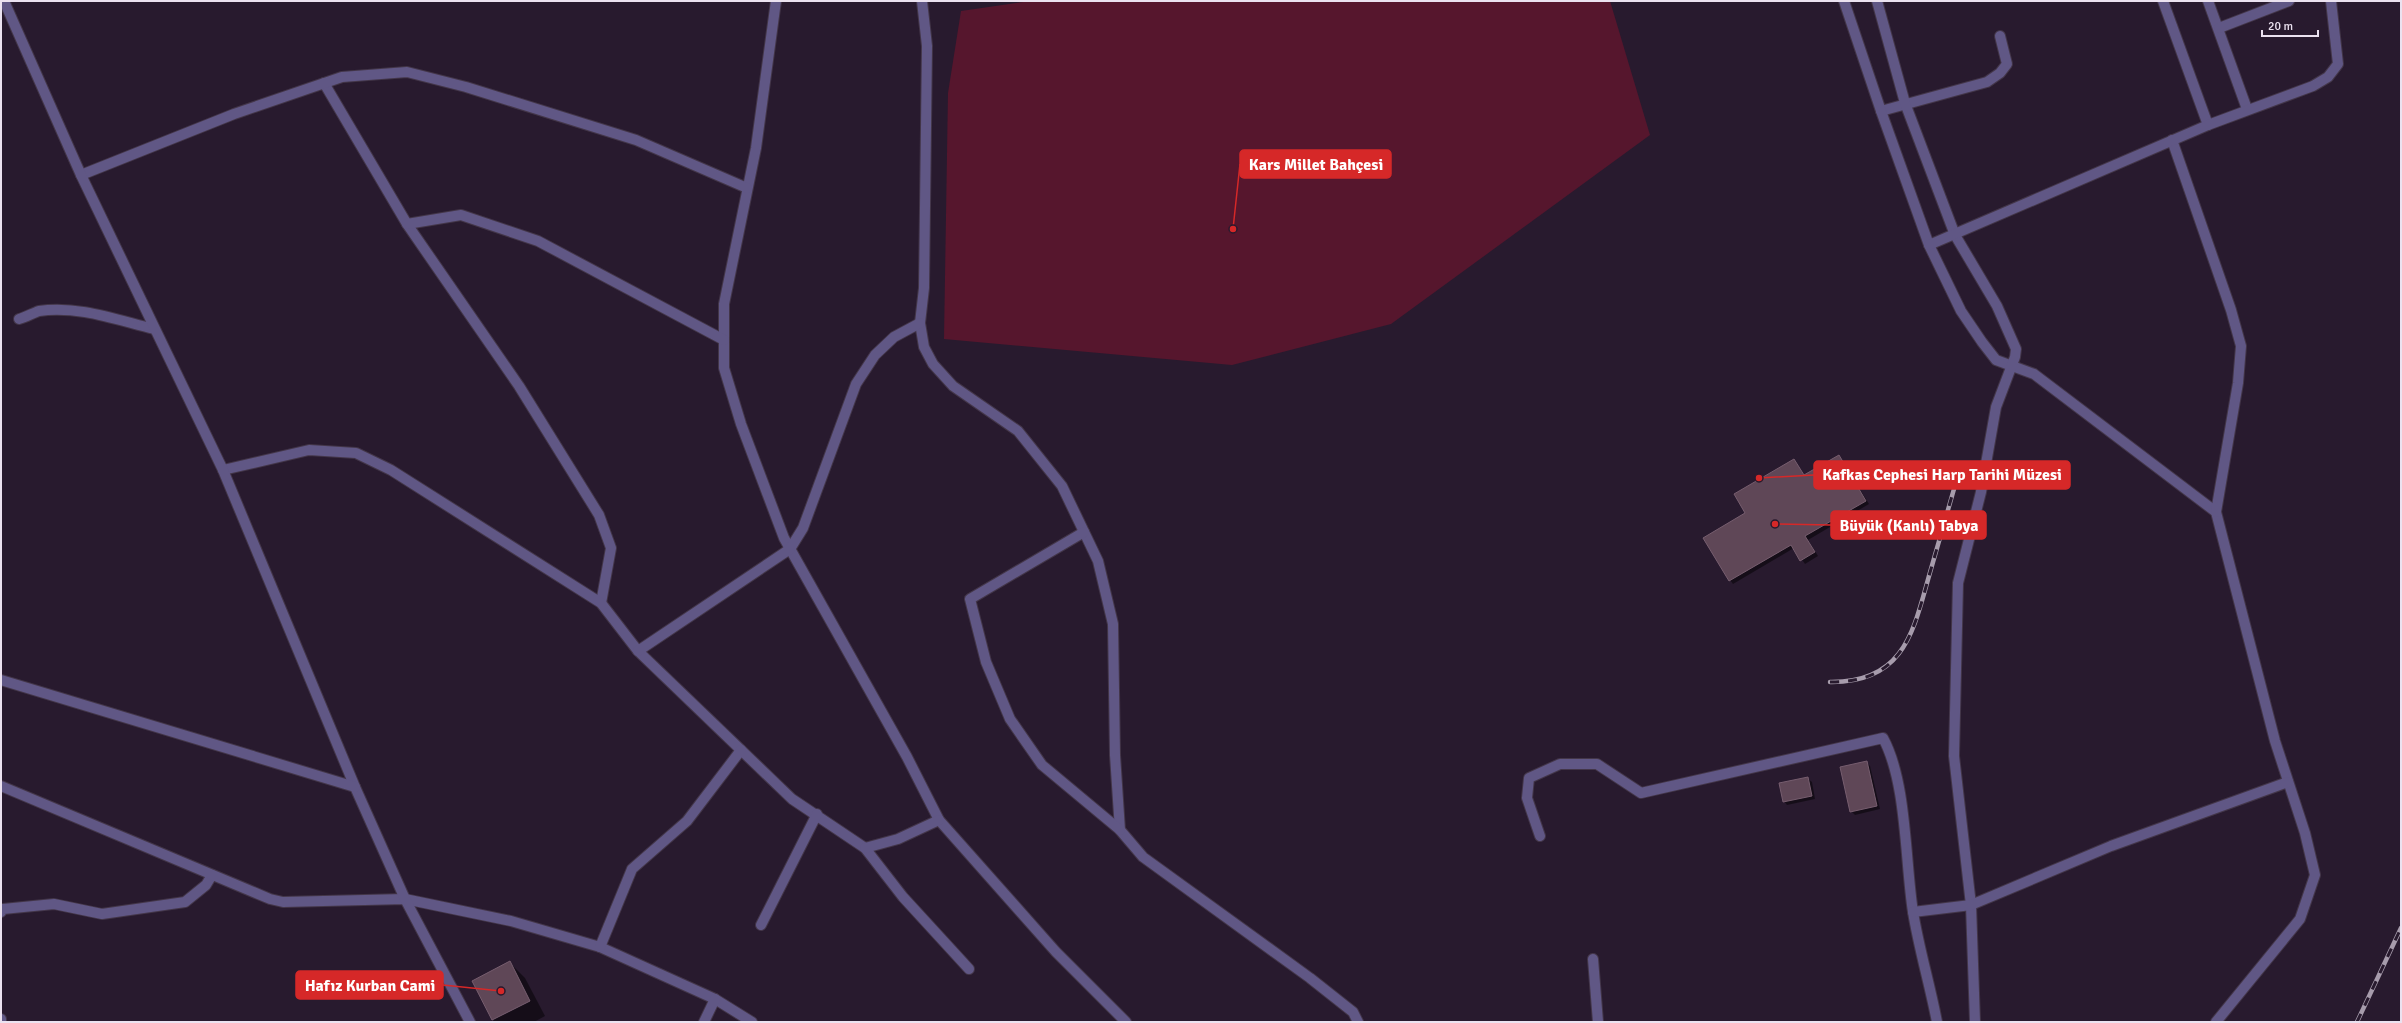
<svg xmlns="http://www.w3.org/2000/svg" width="2402" height="1023" font-family="Signika,sans-serif">
<style>
.green{fill:#56162d}
.shadow{fill:#0007}
.building{fill:#5f4757;stroke:#775e6f}
.lines{fill:none;stroke-linecap:round;stroke-linejoin:round}
.service-casing{stroke:#433649;stroke-width:12}
.minor-casing{stroke:#433649;stroke-width:12}
.tertiary-casing{stroke:#433649;stroke-width:12}
.service{stroke:#605785;stroke-width:10}
.minor{stroke:#605785;stroke-width:10}
.tertiary{stroke:#605785;stroke-width:10}
.rail-casing{stroke:#a79cac;stroke-width:4.5}
.rail{stroke:#281a2e;stroke-width:3;stroke-dasharray:9;stroke-linecap:butt}
.leader{fill:none;stroke:#d62828;stroke-width:1.5}
.callout-dot{fill:#d62828;stroke:#281a2e;stroke-width:1.5}
.callout{fill:#d62828;stroke:#d62828;stroke-width:1.5}
.callout-label{font-size:16px;text-anchor:middle;font-weight:bold;fill:#fff}
</style>
<rect width="100%" height="100%" fill="#281a2e"/>
<!-- green -->
<path class="green" d="M1030 1H1610L1650 135 1391 324 1232 365 944 339 948 93 961 11Z"/>
<!-- shadow -->
<g class="shadow">
<path d="M1839 456 1869 504 1808 540 1818 556 1805 564 1794 548 1733 584 1730 580 1747 513 1794 460 1805 476Z"/>
<path d="M1866 762 1870 766 1880 809 1855 815 1851 811Z"/>
<path d="M1808 779 1812 782 1815 799 1787 805 1784 801Z"/>
<path d="M510 963 525 978 545 1016 534 1022H495L493 1020 473 982Z"/>
</g>
<!-- building -->
<g class="building">
<path d="M1839 455 1866 501 1805 536 1815 552 1800 561 1791 545 1729 581 1703 538 1745 513 1734 494 1794 459 1804 475Z"/>
<path d="M1867 761 1877 806 1850 812 1840 767Z"/>
<path d="M1808 777 1812 796 1783 802 1779 783Z"/>
<path d="M510 961 530 1001 492 1020 472 981Z"/>
</g>
<g class="lines">
<defs>
<g id="service">
<path d="M1881 111 1987 82 2000 73 2007 64 2000 36"/>
<path d="M1 912 3 909 54 904 102 914 185 902 206 885 212 875"/>
<path d="M1593 959 1598 1022"/>
<path d="M1 1019V1022"/>
</g>
<g id="minor">
<path d="M776 1 756 148 724 304V368L741 424 784 538 907 757 939 820 1056 952 1126 1022"/>
<path d="M922 1 927 46 924 288 920 323 924 347 933 364 953 386 1018 431 1062 486 1098 561 1113 624 1115 755 1120 830 1143 857 1310 978 1353 1012 1358 1022"/>
<path d="M1844 1 1881 111 1929 245 1961 311 1982 342 1996 360 2034 374 2216 512 2275 741 2305 833 2315 875 2300 919 2216 1022"/>
<path d="M1877 1 1905 103 1955 235 1997 306 2016 349 2015 357 1996 407 1981 492 1958 583 1954 756 1971 905 1975 1022"/>
<path d="M2163 1 2208 125"/>
<path d="M2208 1 2247 109"/>
<path d="M2219 28 2289 1"/>
<path d="M324 83 407 224 519 386 599 515 611 548 601 603"/>
<path d="M2172 140 2231 310 2241 346 2238 383 2216 512"/>
<path d="M81 175 234 114 342 77 407 72 466 87 636 140 747 188"/>
<path d="M407 224 461 215 538 241 724 340"/>
<path d="M1929 245 2208 125 2313 86 2328 77 2338 64 2331 1"/>
<path d="M19 319C26 317 33 313 39 311 77 305 117 320 154 329"/>
<path d="M223 470 309 450 356 453 391 470 601 603 638 651 792 799 865 848 903 897 969 969"/>
<path d="M1084 532 970 599 986 662 1010 719 1042 765 1120 830"/>
<path d="M638 651 790 549 803 528 856 384 875 355 894 337 920 323"/>
<path d="M1 786 270 899 283 902 405 899 511 921 600 947 715 999 752 1022"/>
<path d="M1540 836 1527 798 1529 778 1560 764H1597L1641 793 1883 738C1907 782 1905 861 1913 912 1919 949 1930 985 1937 1022"/>
<path d="M865 848 898 839 939 820"/>
<path d="M1913 912 1971 905 2111 846 2288 782"/>
<path d="M761 925 817 814"/>
<path d="M600 947 632 869 687 821 741 750"/>
<path d="M704 1022 715 999"/>
</g>
<g id="tertiary">
<path d="M4 1 81 175 223 470 355 787 405 899 470 1022"/>
<path d="M1 680 355 787"/>
</g>
</defs>
<!-- service casing -->
<use href="#service" class="service-casing"/>
<!-- minor casing -->
<use href="#minor" class="minor-casing"/>
<!-- tertiary casing -->
<use href="#tertiary" class="tertiary-casing"/>
<!-- service -->
<use href="#service" class="service"/>
<!-- minor -->
<use href="#minor" class="minor"/>
<!-- tertiary -->
<use href="#tertiary" class="tertiary"/>
<defs>
<g id="rail">
<path d="M1830 682C1907 683 1914 627 1931 569 1940 538 1949 506 1958 475"/>
<path d="M2357 1022 2401 928"/>
</g>
</defs>
<!-- rail casing -->
<use href="#rail" class="rail-casing"/>
<!-- rail -->
<use href="#rail" class="rail"/>
</g>
<!-- callouts -->
<path class="leader" d="M1233 229L1240 164M1759 478L1814 475M1775 524L1831 525M501 991L443 985"/>
<g class="callout-dot">
<circle cx="1233" cy="229" r="4"/>
<circle cx="1759" cy="478" r="4"/>
<circle cx="1775" cy="524" r="4"/>
<circle cx="501" cy="991" r="4"/>
</g>
<g class="callout">
<rect x="1240" y="150" width="151" height="28" rx="4"/>
<rect x="1814" y="461" width="256" height="28" rx="4"/>
<rect x="1831" y="511" width="155" height="28" rx="4"/>
<rect x="296" y="971" width="147" height="28" rx="4"/>
</g>
<g class="callout-label">
<text x="1316" y="170">Kars Millet Bahçesi</text>
<text x="1942" y="480">Kafkas Cephesi Harp Tarihi Müzesi</text>
<text x="1909" y="531">Büyük (Kanlı) Tabya</text>
<text x="370" y="991">Hafız Kurban Cami</text>
</g>
<!-- border -->
<rect width="2402" height="1023" fill="none" stroke="#ebe2f0" stroke-width="4"/>
<!-- scale -->
<path d="M2262 30v6h56v-6" fill="none" stroke="#ebe2f0" stroke-width="2"/>
<text x="2268" y="30" font-size="12" fill="#ebe2f0" stroke="#281a2e" stroke-width="3" paint-order="stroke">20 m</text>
</svg>
